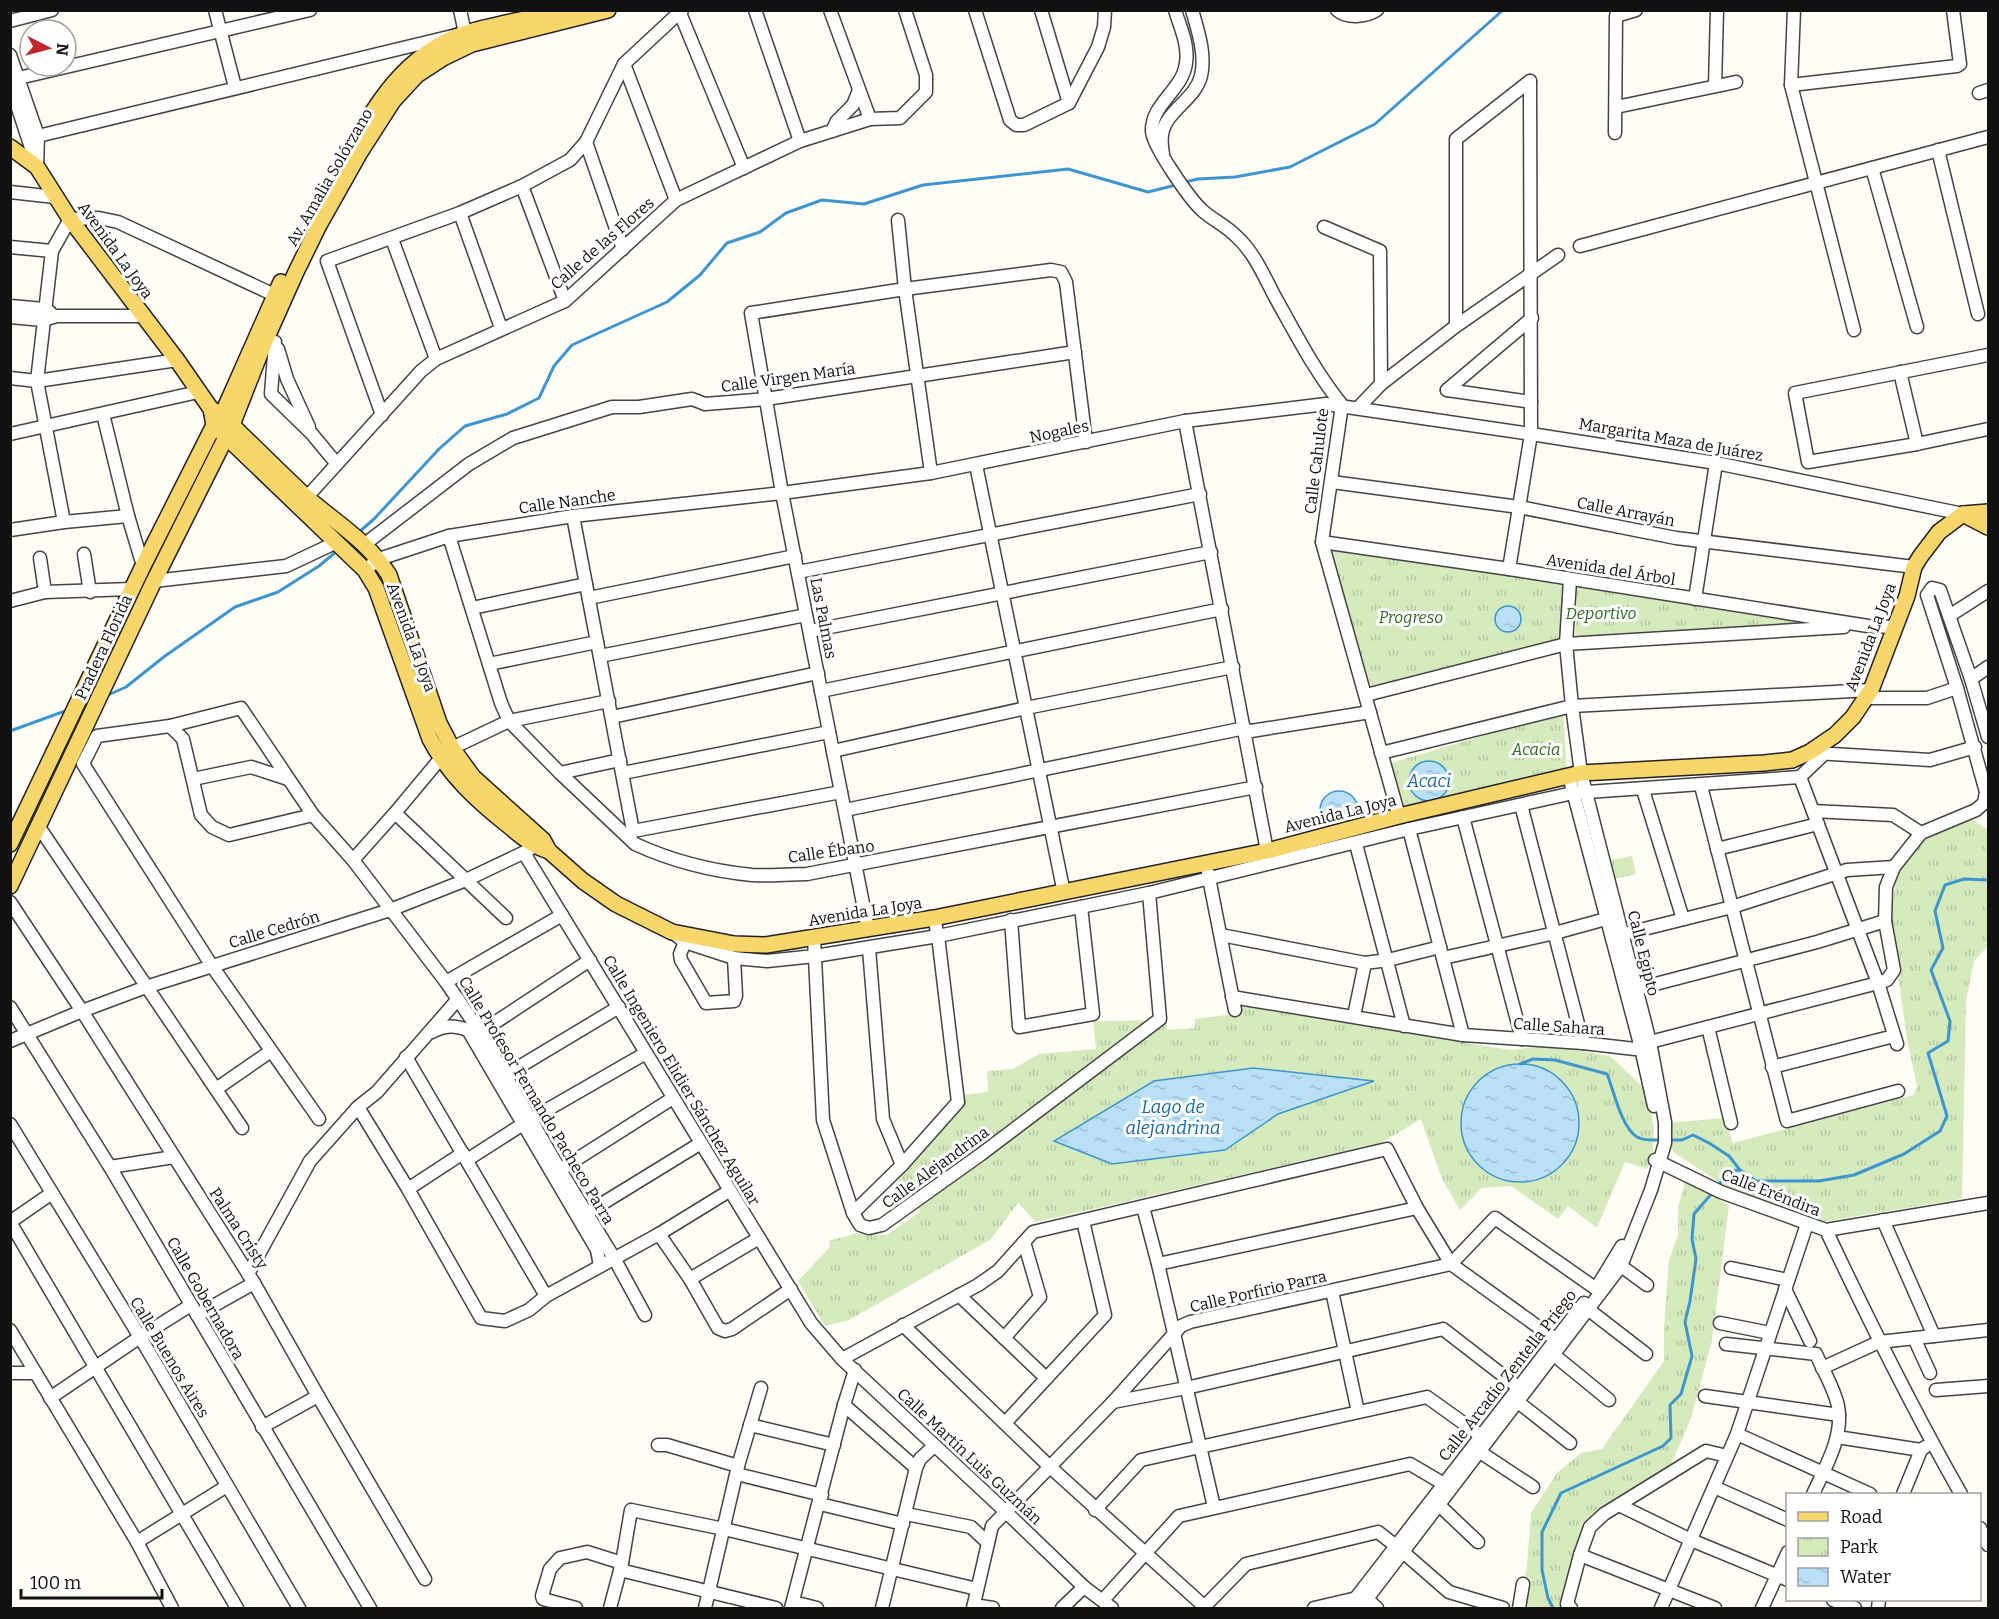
<svg xmlns="http://www.w3.org/2000/svg" width="1999" height="1619" font-family="Bitter,serif">
<style>
.park{fill:url(#park-tufts)}
.water{fill:url(#water-ripples);stroke:#3f96cf;stroke-width:1.5}
.lines{fill:none;stroke-linecap:round;stroke-linejoin:round}
.stream{stroke:#3f96cf;stroke-width:3}
.minor-casing{stroke:#444;stroke-width:15}
.major-casing{stroke:#222;stroke-width:18}
.minor{stroke:#fff;stroke-width:12}
.major{stroke:#f9d66b;stroke-width:15}
.labels{text-anchor:middle;stroke-width:6;stroke-linejoin:round;paint-order:stroke}
.street-label{font-size:16px;fill:#111;stroke:#fff}
.park-label{font-size:16px;font-style:italic;fill:#2f6b1f;stroke:#fff}
.water-label{font-size:18px;font-style:italic;fill:#1768a6;stroke:#fff}
</style>
<defs>
<pattern id="park-tufts" width="24" height="20" patternUnits="userSpaceOnUse" patternTransform="scale(1.5)"><rect width="24" height="20" fill="#d5ebbd"/><path d="M3 7l-1-3M5 7V3M7 7l1-3M15 17l-1-3M17 17v-4M19 17l1-3" fill="none" stroke="#b6c8a1"/></pattern>
<pattern id="water-ripples" width="26" height="14" patternUnits="userSpaceOnUse" patternTransform="scale(1.5)"><rect width="26" height="14" fill="#b9e0f7"/><path d="M2 4q2-2 4 0t4 0M15 11q2-2 4 0t4 0" fill="none" stroke="#9ebfd3"/></pattern>
</defs>
<rect width="100%" height="100%" fill="#fffdf5"/>
<!-- park -->
<g class="park">
<path d="M1325 543 1566 583 1561 643 1371 686Z"/>
<path d="M1577 583 1850 625 1575 641Z"/>
<path d="M1563 712 1567 770 1404 813 1391 763Z"/>
<path d="M1970 818 1988 830V946L1974 961 1966 1000 1962 1199 1821 1222 1739 1195 1673 1152 1667 1123 1725 1118 1733 1143 1914 1095 1917 1086 1907 1039 1890 918 1897 876 1925 837Z"/>
<path d="M1632 856 1636 874 1614 879 1610 860Z"/>
<path d="M1240 1005 1484 1046 1512 1050 1547 1045 1610 1056 1646 1090 1654 1128 1653 1154 1647 1169 1625 1162 1597 1228 1568 1206 1558 1219 1511 1186 1482 1188 1460 1210 1442 1179 1421 1119 1381 1143 1036 1222 1018 1203 990 1240 849 1320 825 1326 798 1281 830 1247 829 1241 857 1233 887 1235 921 1211 894 1185 954 1112 963 1095 988 1092 987 1071 1013 1069 1039 1054 1096 1049 1093 1021 1166 1020 1167 1030 1195 1028V1019L1241 1013Z"/>
<path d="M1685 1181 1729 1205 1712 1341 1691 1418 1665 1479 1594 1530 1569 1604 1574 1608H1520L1527 1565 1531 1513 1557 1473 1581 1453 1602 1449 1664 1361V1327L1669 1260 1678 1235V1208Z"/>
</g>
<!-- water -->
<g class="water">
<circle cx="1508" cy="619" r="13"/>
<circle cx="1429" cy="781" r="20"/>
<circle cx="1339" cy="810" r="19"/>
<circle cx="1520" cy="1123" r="59"/>
<path d="M1253 1068 1374 1081 1278 1114 1225 1150 1112 1164 1054 1141 1154 1081Z"/>
</g>
<g class="lines">
<!-- stream -->
<g class="stream">
<path d="M1185 182 1198 179 1235 177 1290 167 1375 124 1503 10"/>
<path d="M358 533 374 519 439 449 465 426 507 414 539 398 554 366 572 345 667 302 700 275 727 243 760 232 786 213 822 200 864 204 923 185 1068 169 1148 192 1176 185"/>
<path d="M108 695 126 687 165 656 235 607 278 592 319 566 337 551"/>
<path d="M10 731 68 710"/>
<path d="M1520 1064 1533 1059 1555 1060 1607 1074C1614 1091 1621 1127 1637 1137 1644 1141 1654 1140 1661 1140"/>
<path d="M1667 1140H1682L1693 1135 1709 1143 1729 1156 1740 1170 1756 1181H1819L1854 1175 1904 1154 1940 1131 1947 1116 1928 1053 1948 1041 1950 1021 1931 970 1943 948 1935 911 1945 885 1964 879 1988 880"/>
<path d="M1718 1186 1729 1171 1740 1170"/>
<path d="M1553 1608 1548 1598 1542 1570V1532L1561 1493 1663 1446 1671 1438 1670 1405 1681 1394 1692 1356 1685 1322 1690 1301 1696 1259 1692 1239 1694 1214 1714 1191"/>
</g>
<defs>
<g id="minor">
<path d="M215 10 235 87"/>
<path d="M755 10 800 141"/>
<path d="M830 10 870 119"/>
<path d="M975 10 1010 120 1016 125H1024L1069 103 1098 47 1104 27 1105 10"/>
<path d="M1041 10 1069 103"/>
<path d="M1175 10C1180 27 1189 45 1186 63 1183 90 1151 104 1152 131 1152 145 1191 201 1203 211 1213 220 1226 226 1236 236 1254 252 1264 276 1275 297 1296 334 1315 372 1342 405L1322 542 1399 816"/>
<path d="M1337 10C1347 19 1366 17 1377 10"/>
<path d="M1794 10 1791 85 1854 330"/>
<path d="M680 13 744 168"/>
<path d="M10 21 52 10"/>
<path d="M10 55 38 136 37 167"/>
<path d="M624 64 676 200"/>
<path d="M10 80 310 10"/>
<path d="M10 84 34 157"/>
<path d="M1791 85 1957 66 1960 64 1953 10"/>
<path d="M1715 86 1717 10"/>
<path d="M1979 93 1988 90"/>
<path d="M1616 107 1736 82"/>
<path d="M832 131 837 121 853 105 859 90"/>
<path d="M1615 133 1616 16 1636 10"/>
<path d="M38 136 465 33 460 10"/>
<path d="M586 142 623 249"/>
<path d="M1938 150 1978 314"/>
<path d="M1163 154C1162 148 1161 141 1162 135 1165 111 1195 100 1201 76 1206 54 1198 31 1192 10"/>
<path d="M1872 168 1917 327"/>
<path d="M522 186 565 301"/>
<path d="M10 192 55 197"/>
<path d="M460 213 501 328"/>
<path d="M898 220 905 289 931 473"/>
<path d="M1324 227 1380 251 1381 384"/>
<path d="M392 239 436 359"/>
<path d="M1580 246 1988 137"/>
<path d="M10 247 52 251"/>
<path d="M10 306 44 309 50 312"/>
<path d="M10 317 43 320 57 316H142"/>
<path d="M1456 326V139L1530 81"/>
<path d="M275 342 271 394 312 434 336 463"/>
<path d="M278 349 287 379 309 427"/>
<path d="M1988 355 1795 393 1808 462 1917 444 1988 429"/>
<path d="M1900 372 1917 444"/>
<path d="M10 378 37 381 177 360"/>
<path d="M1447 390 1532 318"/>
<path d="M1447 390 1531 402"/>
<path d="M1358 408 1381 384 1456 326 1558 255"/>
<path d="M103 414 128 516 143 566"/>
<path d="M382 415 327 261 460 213 522 186 570 160 586 142 624 64 682 10"/>
<path d="M1185 421 1267 851"/>
<path d="M10 434 198 392"/>
<path d="M976 465 1064 893"/>
<path d="M1332 482 1519 507 1676 538 1914 567"/>
<path d="M307 497 421 371 436 359 565 301 676 200 800 141 870 119 900 118 926 92V75L905 10"/>
<path d="M573 516 633 831"/>
<path d="M64 522 37 381 52 251 70 219 99 218 118 222 268 292"/>
<path d="M10 530 64 522 128 516"/>
<path d="M449 536 501 703 509 721 560 773 635 844C672 861 711 871 752 875 770 876 789 874 807 874L1256 787"/>
<path d="M1322 542 1509 569 1868 626 1895 627"/>
<path d="M365 544 469 464 513 438 612 407H639L692 399 705 404 766 399 1075 352"/>
<path d="M84 554 90 592"/>
<path d="M40 558 45 592"/>
<path d="M1509 569 1531 434 1530 81"/>
<path d="M365 570 379 559 449 536 573 516 782 493 931 473 1185 421 1326 404 1531 434 1716 463 1963 514"/>
<path d="M798 572 1200 494"/>
<path d="M154 581 286 566 335 543"/>
<path d="M589 598 795 556"/>
<path d="M1695 599 1716 463"/>
<path d="M10 601 45 592 131 589"/>
<path d="M472 608 586 584"/>
<path d="M1949 616 1988 591"/>
<path d="M810 631 1211 552"/>
<path d="M600 656 806 615"/>
<path d="M489 664 597 642"/>
<path d="M1971 679 1988 667"/>
<path d="M821 691 1222 609"/>
<path d="M1366 695 1566 644 1844 627"/>
<path d="M1867 698H1927L1957 688"/>
<path d="M612 717 818 673"/>
<path d="M170 726 183 739 201 815 212 827 229 835 313 815"/>
<path d="M1245 732 1370 712"/>
<path d="M452 748 509 721 609 701"/>
<path d="M833 751 1026 708 1233 667"/>
<path d="M1381 753 1572 706 1871 690"/>
<path d="M1816 753 1930 760 1975 747"/>
<path d="M560 773 620 760"/>
<path d="M623 773 829 732"/>
<path d="M1569 776 1641 1048 1654 1106"/>
<path d="M1800 777 1878 983 1897 1044"/>
<path d="M193 779 251 767 288 779"/>
<path d="M1701 786 1787 1121 1898 1091"/>
<path d="M1643 790 1683 919"/>
<path d="M1521 805 1583 1043"/>
<path d="M845 810 1245 728"/>
<path d="M1813 811 1893 815 1921 833"/>
<path d="M395 813 506 918"/>
<path d="M1463 817 1522 1039"/>
<path d="M39 827 242 1128"/>
<path d="M1409 829 1463 1035"/>
<path d="M629 835 633 831 841 792"/>
<path d="M1356 844 1404 1026"/>
<path d="M1717 849 1818 824"/>
<path d="M524 853 811 1323 842 1359 1005 1511 1084 1587 1112 1608"/>
<path d="M353 860 395 813 440 759"/>
<path d="M1208 873 1235 1010"/>
<path d="M10 902 82 1011 254 1283 318 1396 425 1579"/>
<path d="M1011 920 1019 1027 1093 1014 1081 907"/>
<path d="M868 929 782 493 751 313 905 289 1051 270 1061 272 1066 282 1086 442"/>
<path d="M673 933 685 942 734 958 767 961 815 956 938 936 1149 893 1409 829 1573 793 1800 777 1824 754"/>
<path d="M1221 935 1365 963 1388 960 1440 947"/>
<path d="M1616 936 1732 907 1847 870 1894 867"/>
<path d="M814 938 823 1120 853 1213 860 1225 869 1228 882 1225 980 1155 1160 1019 1149 893"/>
<path d="M685 942 680 954 681 960 706 1003 734 1001 736 996 734 958"/>
<path d="M869 949 883 1119 902 1165"/>
<path d="M1443 958 1555 933 1613 917"/>
<path d="M446 982 562 915"/>
<path d="M1636 989 1817 942 1885 921"/>
<path d="M1232 997 1463 1035 1583 1043 1635 1049 1641 1048 1650 1042 1878 983 1887 980 1894 970 1885 921 1886 887 1894 867 1921 833 1976 810 1984 803 1986 792 1957 688 1927 595 1932 588 1940 590 1971 679 1988 737"/>
<path d="M10 1007 110 1167 370 1608"/>
<path d="M1354 1016 1365 963"/>
<path d="M1708 1027 1731 1123"/>
<path d="M432 1032C445 1025 454 1025 468 1030L597 1250 600 1266"/>
<path d="M473 1037 590 960"/>
<path d="M10 1041 82 1011 146 987 390 910 466 880 529 850"/>
<path d="M406 1057 546 1296"/>
<path d="M1772 1067 1894 1036"/>
<path d="M499 1079 619 1007"/>
<path d="M216 1089 271 1051"/>
<path d="M358 1107 408 1189 481 1318 505 1321 529 1310 546 1296 659 1234 729 1191"/>
<path d="M319 1119 212 966 83 764 97 736 170 726 241 708 313 815 353 860 446 982 480 1032 560 1170 614 1258 645 1315"/>
<path d="M10 1124 140 1337 299 1608"/>
<path d="M467 1160 531 1119 646 1053"/>
<path d="M1655 1160 1721 1192 1826 1230 1988 1203"/>
<path d="M110 1167 174 1157"/>
<path d="M555 1173 673 1098"/>
<path d="M408 1189 463 1153"/>
<path d="M52 1193 10 1222 237 1608"/>
<path d="M1143 1207 1158 1264 1214 1507"/>
<path d="M853 1213 902 1165 958 1102 938 936 934 918"/>
<path d="M582 1216 701 1143"/>
<path d="M1883 1220 1934 1336"/>
<path d="M1826 1230C1868 1319 1912 1408 1961 1494"/>
<path d="M659 1234 690 1279 718 1328 725 1331 732 1329 791 1289"/>
<path d="M1158 1264 1417 1208"/>
<path d="M1451 1264 1495 1218 1595 1288"/>
<path d="M1621 1266 1647 1285"/>
<path d="M1731 1268 1788 1280"/>
<path d="M248 1274 310 1161 358 1107 377 1092 458 999"/>
<path d="M690 1279 759 1238"/>
<path d="M1600 1282 1622 1246"/>
<path d="M1785 1289 1810 1341"/>
<path d="M1332 1291 1358 1412"/>
<path d="M959 1295 1046 1378"/>
<path d="M1589 1310 1646 1354"/>
<path d="M197 1315 254 1283"/>
<path d="M1720 1323 1770 1333"/>
<path d="M903 1325 1049 1466 1206 1608"/>
<path d="M10 1330 137 1542 172 1608"/>
<path d="M1004 1338 1040 1297 1024 1242"/>
<path d="M1914 1338 1930 1373"/>
<path d="M1726 1344 1816 1354C1823 1370 1834 1388 1838 1406 1844 1436 1825 1468 1813 1494"/>
<path d="M1554 1355 1609 1400"/>
<path d="M842 1359 978 1285 998 1271 1033 1232 1387 1149 1417 1208 1451 1264 1555 1339"/>
<path d="M1822 1368 1879 1342 1988 1330"/>
<path d="M10 1373H35"/>
<path d="M1936 1390 1988 1386"/>
<path d="M1705 1396 1839 1415"/>
<path d="M50 1398 140 1337 191 1305"/>
<path d="M1113 1402 1186 1388 1443 1329 1523 1391"/>
<path d="M1518 1402 1570 1443"/>
<path d="M844 1405 916 1468"/>
<path d="M1005 1423 1105 1315 1083 1221"/>
<path d="M750 1425 834 1445"/>
<path d="M262 1427 318 1396"/>
<path d="M1737 1434 1870 1494"/>
<path d="M1837 1437 1921 1450"/>
<path d="M658 1445H667L738 1466"/>
<path d="M1480 1452 1533 1487"/>
<path d="M737 1474 822 1495"/>
<path d="M1714 1487 1788 1520"/>
<path d="M1903 1494 1921 1450 1925 1447"/>
<path d="M820 1504 903 1524"/>
<path d="M1439 1505 1478 1542"/>
<path d="M1619 1505 1691 1540 1788 1580"/>
<path d="M1095 1510 1141 1460 1427 1397 1480 1435"/>
<path d="M906 1514 971 1527 988 1543"/>
<path d="M1980 1528 1988 1545"/>
<path d="M137 1542 227 1486"/>
<path d="M1403 1552 1449 1592 1503 1608"/>
<path d="M1580 1555 1715 1608"/>
<path d="M620 1570 776 1608"/>
<path d="M1367 1599 1377 1608"/>
<path d="M1103 1600 1179 1516 1410 1464 1444 1484"/>
<path d="M1833 1600 1855 1608"/>
<path d="M793 1602 817 1608"/>
<path d="M974 1605 993 1608"/>
<path d="M1204 1607 1246 1564 1378 1532 1396 1546"/>
<path d="M576 1608 543 1599 542 1596 550 1569 560 1558 587 1552 622 1563"/>
<path d="M610 1608 622 1563 631 1510 724 1529 977 1589"/>
<path d="M705 1608 738 1466 761 1388"/>
<path d="M791 1608 844 1405 855 1370"/>
<path d="M882 1608 916 1468 920 1459 934 1446"/>
<path d="M973 1608 992 1526 1113 1402 1181 1326 1190 1322 1451 1264"/>
<path d="M1062 1608 1084 1587"/>
<path d="M1314 1608 1357 1598"/>
<path d="M1348 1608 1584 1303"/>
<path d="M1360 1608 1621 1266 1651 1190 1665 1143V1122L1650 1042 1581 773 1572 706 1566 644 1570 580"/>
<path d="M1519 1608 1523 1584"/>
<path d="M1571 1608 1567 1604 1580 1555 1590 1527 1604 1514 1706 1451 1727 1456"/>
<path d="M1661 1608 1737 1434 1807 1224"/>
<path d="M1762 1608 1788 1552"/>
<path d="M1878 1608 1879 1600"/>
</g>
<g id="major">
<path d="M10 147 37 167 70 219 177 360 211 409 214 425 365 570 376 588 430 739C449 775 477 801 509 826 522 837 533 846 549 851"/>
<path d="M348 154C377 102 405 54 466 33 497 23 532 19 564 10"/>
<path d="M211 409 222 415C249 442 277 469 305 496 335 522 368 541 389 575L439 723 452 748 473 777 543 840 549 851 583 881 616 904 672 932 734 944 766 945 934 918 1267 851 1399 816 1581 773 1764 763 1792 760 1810 752 1835 735 1853 717 1871 690 1907 596 1914 567 1920 557 1939 532 1963 514 1988 512"/>
<path d="M1963 514 1988 527"/>
<path d="M10 844 143 566 214 425 222 415 281 282"/>
<path d="M10 886 154 581 232 425 263 346 296 272 319 225 359 154 393 101 417 75 443 58 472 44 608 10"/>
</g>
</defs>
<!-- minor casing -->
<use href="#minor" class="minor-casing"/>
<!-- major casing -->
<use href="#major" class="major-casing"/>
<!-- minor -->
<use href="#minor" class="minor"/>
<!-- major -->
<use href="#major" class="major"/>
</g>
<g class="labels">
<!-- street labels -->
<g class="street-label">
<text transform="translate(329 177) rotate(-60)" y="6">Av. Amalia Solórzano</text>
<text transform="translate(602 243) rotate(-41)" y="6">Calle de las Flores</text>
<text transform="translate(116 250) rotate(54)" y="6">Avenida La Joya</text>
<text transform="translate(788 377) rotate(-8)" y="6">Calle Virgen María</text>
<text transform="translate(1059 431) rotate(-12)" y="6">Nogales</text>
<text transform="translate(1671 439) rotate(10)" y="6">Margarita Maza de Juárez</text>
<text transform="translate(1316 461) rotate(-83)" y="6">Calle Cahulote</text>
<text transform="translate(567 501) rotate(-8)" y="6">Calle Nanche</text>
<text transform="translate(1626 511) rotate(11)" y="6">Calle Arrayán</text>
<text transform="translate(1611 569) rotate(9)" y="6">Avenida del Árbol</text>
<text transform="translate(824 618) rotate(79)" y="6">Las Palmas</text>
<text transform="translate(412 637) rotate(70)" y="6">Avenida La Joya</text>
<text transform="translate(1870 637) rotate(-69)" y="6">Avenida La Joya</text>
<text transform="translate(103 647) rotate(-65)" y="6">Pradera Florida</text>
<text transform="translate(1340 813) rotate(-14)" y="6">Avenida La Joya</text>
<text transform="translate(831 851) rotate(-8)" y="6">Calle Ébano</text>
<text transform="translate(865 911) rotate(-9)" y="6">Avenida La Joya</text>
<text transform="translate(274 929) rotate(-17)" y="6">Calle Cedrón</text>
<text transform="translate(1644 953) rotate(76)" y="6">Calle Egipto</text>
<text transform="translate(1559 1026) rotate(4)" y="6">Calle Sahara</text>
<text transform="translate(682 1080) rotate(59)" y="6">Calle Ingeniero Elidier Sánchez Aguilar</text>
<text transform="translate(537 1100) rotate(59)" y="6">Calle Profesor Fernando Pacheco Parra</text>
<text transform="translate(935 1167) rotate(-36)" y="6">Calle Alejandrina</text>
<text transform="translate(1771 1192) rotate(21)" y="6">Calle Eréndira</text>
<text transform="translate(239 1228) rotate(57)" y="6">Palma Cristy</text>
<text transform="translate(1258 1291) rotate(-13)" y="6">Calle Porfirio Parra</text>
<text transform="translate(206 1298) rotate(60)" y="6">Calle Gobernadora</text>
<text transform="translate(170 1357) rotate(59)" y="6">Calle Buenos Aires</text>
<text transform="translate(1507 1375) rotate(-52)" y="6">Calle Arcadio Zentella Priego</text>
<text transform="translate(970 1456) rotate(43)" y="6">Calle Martín Luis Guzmán</text>
</g>
<!-- park labels -->
<g class="park-label">
<text x="1601" y="619">Deportivo</text>
<text x="1411" y="623">Progreso</text>
<text x="1536" y="755">Acacia</text>
</g>
<!-- water labels -->
<g class="water-label">
<text x="1429" y="787">Acaci</text>
<text x="1173" y="1113">Lago de<tspan x="1173" dy="21">alejandrina</tspan></text>
</g>
</g>
<!-- border -->
<rect width="1999" height="1619" fill="none" stroke="#111111" stroke-width="24"/>
<!-- legend -->
<rect x="1786" y="1493" width="195" height="108" fill="#ffffff" stroke="#a0a0a0" stroke-width="1.5"/>
<rect x="1798" y="1512" width="30" height="9" fill="#f9d66b" stroke="#a0a0a0" stroke-width="1.5"/>
<text x="1840" y="1523" font-size="18" fill="#111111">Road</text>
<rect x="1798" y="1538" width="30" height="18" fill="url(#park-tufts)" stroke="#a0a0a0" stroke-width="1.5"/>
<text x="1840" y="1553" font-size="18" fill="#111111">Park</text>
<rect x="1798" y="1568" width="30" height="18" fill="url(#water-ripples)" stroke="#a0a0a0" stroke-width="1.5"/>
<text x="1840" y="1583" font-size="18" fill="#111111">Water</text>
<!-- north arrow -->
<g transform="translate(48 48) rotate(96)"><circle r="28" fill="#ffffff" stroke="#a0a0a0" stroke-width="1.5"/>
<path d="M0-4.5L10 22L0 15L-10 22Z" fill="#c4262e"/>
<text y="-9" font-size="16" font-weight="bold" text-anchor="middle" fill="#111111">N</text>
</g>
<!-- scale -->
<path d="M21 1589v9h141v-9" fill="none" stroke="#111111" stroke-width="3"/>
<text x="30" y="1589" font-size="18" fill="#111111" stroke="#ffffff" stroke-width="4.5" paint-order="stroke">100 m</text>
</svg>
